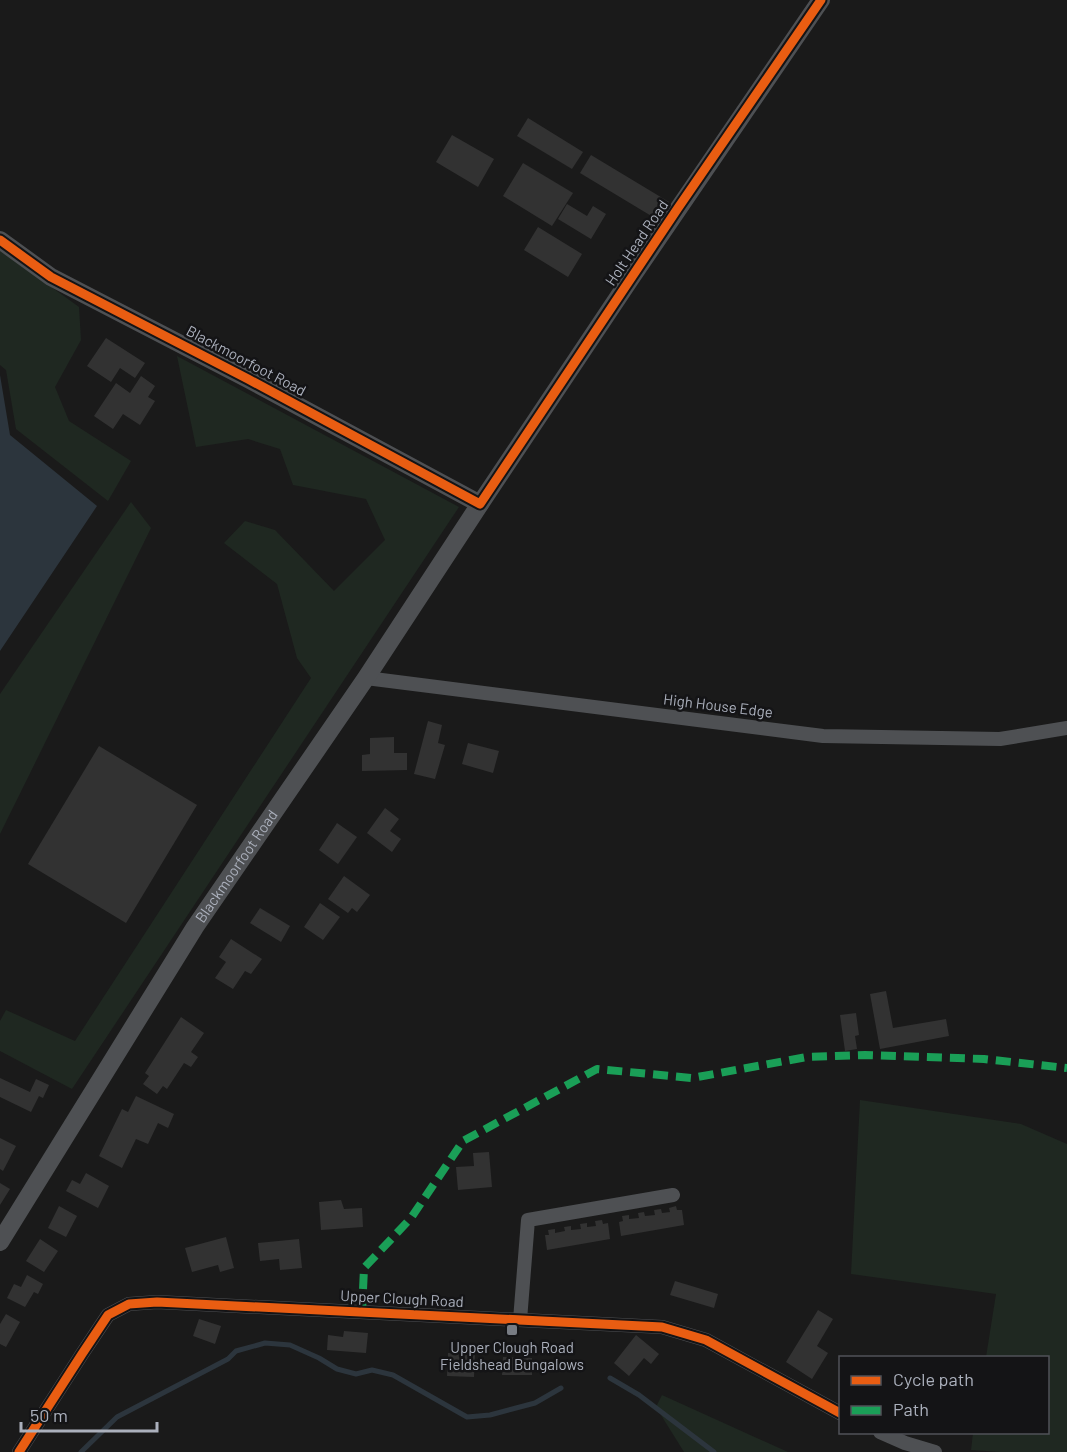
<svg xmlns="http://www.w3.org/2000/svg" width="1067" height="1452" font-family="Barlow,sans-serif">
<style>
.green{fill:#1f2821}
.water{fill:#2c353d}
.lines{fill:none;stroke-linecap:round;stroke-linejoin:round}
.stream{stroke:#2c353d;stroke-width:5}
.building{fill:#323232}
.minor{stroke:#4e5053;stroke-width:14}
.tertiary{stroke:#4e5053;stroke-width:18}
.quiet{stroke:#1a9f57;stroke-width:8;stroke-dasharray:15 8;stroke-linecap:butt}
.cycleway-casing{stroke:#141416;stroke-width:13}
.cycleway{stroke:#e95d12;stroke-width:9}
.poi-dot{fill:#787c83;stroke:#141416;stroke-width:2}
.labels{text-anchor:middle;stroke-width:5;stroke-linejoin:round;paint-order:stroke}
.street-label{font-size:15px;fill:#abb0bc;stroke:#141416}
.poi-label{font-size:15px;fill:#abb0bc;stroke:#141416}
</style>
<rect width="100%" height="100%" fill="#1a1a1a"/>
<!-- green -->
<g class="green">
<path d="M0 250 79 307 81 340 55 387 69 421 131 461 108 501 16 429 6 370 0 365Z"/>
<path d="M177 356 459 507 72 1089 0 1051V1021L6 1010 75 1041 311 678 297 658 277 584 224 543 245 521 275 530 334 591 385 540 366 499 293 485 280 449 248 439 196 447Z"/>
<path d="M131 502 151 528 0 834V694Z"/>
<path d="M860 1100 1021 1124 1067 1144V1452H1000L971 1450 973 1433 1048 1432V1358L986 1357 996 1294 851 1274Z"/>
<path d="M662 1395 788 1452H684L656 1407Z"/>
</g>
<!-- water -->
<path class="water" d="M0 375 10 435 97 506 0 651Z"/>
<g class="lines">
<!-- stream -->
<g class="stream">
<path d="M610 1378 639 1395 714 1452"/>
<path d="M81 1452 117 1417 228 1359 236 1351 265 1343 290 1345 319 1358 337 1369 356 1374 372 1370 393 1375 467 1417 490 1415 535 1403 561 1388"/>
</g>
</g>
<!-- building -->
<g class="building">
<path d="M528 118 583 152 572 169 517 136Z"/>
<path d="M452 135 494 159 478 187 436 162Z"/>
<path d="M591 155 669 202 658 220 580 173Z"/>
<path d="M523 163 573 193 552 226 503 196Z"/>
<path d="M567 204 587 216 593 206 606 214 591 239 558 219Z"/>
<path d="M538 227 582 254 568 277 524 250Z"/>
<path d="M106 338 145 363 135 378 120 368 111 382 87 366Z"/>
<path d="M141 376 155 386 148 397 155 401 140 425 123 414 113 429 94 416 116 383 130 393Z"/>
<path d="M428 721 442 725 438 743 445 745 435 779 414 774Z"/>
<path d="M394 737V753H407V770L362 771V755L370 754V738Z"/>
<path d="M468 743 499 751 493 773 462 764Z"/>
<path d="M99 746 197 805 126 923 28 864Z"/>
<path d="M385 808 399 819 390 831 401 839 392 852 367 833Z"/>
<path d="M337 823 357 837 338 864 319 850Z"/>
<path d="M344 876 370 895 357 912 352 908 348 913 328 899Z"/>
<path d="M320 903 340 917 323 940 304 927Z"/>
<path d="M260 908 290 926 281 942 250 923Z"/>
<path d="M231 939 262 959 251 974 245 971 233 989 215 978 226 962 219 957Z"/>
<path d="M886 991 893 1028 946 1019 949 1036 880 1049 870 994Z"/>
<path d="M856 1013 859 1035 855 1036 857 1049 845 1051 840 1015Z"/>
<path d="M181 1017 204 1033 191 1052 198 1057 191 1067 184 1063 167 1089 163 1086 157 1094 143 1084 149 1076 145 1073Z"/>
<path d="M0 1078 30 1092 36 1079 49 1085 43 1098 39 1096 31 1112 0 1097Z"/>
<path d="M136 1096 174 1114 168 1128 158 1123 148 1144 136 1139 122 1168 99 1156 122 1109 128 1112Z"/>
<path d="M0 1138 16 1146 3 1171 0 1169Z"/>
<path d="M489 1152 492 1187 458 1190 456 1167 474 1166 473 1153Z"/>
<path d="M86 1173 109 1186 98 1208 66 1191 72 1180 80 1184Z"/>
<path d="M0 1183 10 1189 0 1205Z"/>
<path d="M341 1200 344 1209 362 1208 363 1227 321 1230 319 1202Z"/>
<path d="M59 1206 77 1216 66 1237 48 1228Z"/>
<path d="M676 1206 677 1210H682L684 1225 621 1236 619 1222 623 1221 622 1216 629 1215V1219L639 1218 638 1213 644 1212 645 1216 655 1215 654 1210 661 1209 662 1213 670 1212 669 1208Z"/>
<path d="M602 1220 603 1224 608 1223 610 1239 547 1250 545 1235H549L548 1230 555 1229V1233L565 1231 564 1227 571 1226V1230L581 1229 580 1224 587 1223V1227L596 1226 595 1221Z"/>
<path d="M226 1237 234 1268 220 1272 218 1265 192 1272 185 1248Z"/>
<path d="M40 1239 58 1251 44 1272 26 1261Z"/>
<path d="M299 1239 302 1268 280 1270 279 1259 260 1261 258 1243Z"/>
<path d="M27 1275 43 1284 38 1294 34 1292 25 1307 7 1298 14 1284 21 1287Z"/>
<path d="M675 1281 718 1294 714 1308 670 1295Z"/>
<path d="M818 1310 833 1319 817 1346 828 1353 812 1379 786 1362Z"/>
<path d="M6 1314 20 1322 6 1347 0 1344V1324Z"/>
<path d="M199 1319 221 1326 215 1344 193 1336Z"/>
<path d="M344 1331 368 1333 366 1353 327 1350 328 1335 343 1337Z"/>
<path d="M636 1335 659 1354 651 1364 644 1358 629 1376 614 1363Z"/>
<path d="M448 1353 475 1354 474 1377 447 1376Z"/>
<path d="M503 1357 532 1358V1375H502Z"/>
</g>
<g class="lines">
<!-- minor -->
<g class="minor">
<path d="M366 678 823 736 1000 739 1067 728"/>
<path d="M520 1320 528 1220 673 1195"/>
<path d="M880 1432 905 1443 935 1452"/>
<path d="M19 1452 82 1354 108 1315 129 1304 157 1302 662 1327 706 1340 840 1413"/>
</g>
<!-- tertiary -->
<g class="tertiary">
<path d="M0 240 51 277 248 379 480 504"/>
<path id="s1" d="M0 1242 195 927 366 678 480 504 631 278 821 0"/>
</g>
<!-- quiet -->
<path class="quiet" d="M362 1312 364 1268 411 1218 463 1141 597 1069 692 1078 807 1057 865 1055 984 1059 1067 1068"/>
<defs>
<g id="cycleway">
<path d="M0 240 51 277 248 379 480 504 678 208 821 0"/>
<path d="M19 1452 82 1354 108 1315 129 1304 157 1302 662 1327 706 1340 840 1413"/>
</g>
</defs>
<!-- cycleway casing -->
<use href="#cycleway" class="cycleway-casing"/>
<!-- cycleway -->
<use href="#cycleway" class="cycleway"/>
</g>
<!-- markers -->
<rect class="poi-dot" x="506" y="1324" width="12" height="12" rx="3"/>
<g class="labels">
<!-- street labels -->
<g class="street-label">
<text transform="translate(637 243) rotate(-56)" y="5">Holt Head Road</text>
<text transform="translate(246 361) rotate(28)" y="5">Blackmoorfoot Road</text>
<text transform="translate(718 706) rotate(7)" y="5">High House Edge</text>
<text dy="5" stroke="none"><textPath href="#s1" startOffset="444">Blackmoorfoot Road</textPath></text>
<text transform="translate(402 1299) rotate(3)" y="5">Upper Clough Road</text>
</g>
<!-- poi labels -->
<g class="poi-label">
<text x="512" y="1353">Upper Clough Road<tspan x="512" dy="17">Fieldshead Bungalows</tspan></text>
</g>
</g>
<!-- legend -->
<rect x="839" y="1356" width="210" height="78" fill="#141416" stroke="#505258" stroke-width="1.5"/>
<rect x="851" y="1376" width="30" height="9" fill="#e95d12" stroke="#505258" stroke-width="1.5"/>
<text x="893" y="1386" font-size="18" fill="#abb0bc">Cycle path</text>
<rect x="851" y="1406" width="30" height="9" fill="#1a9f57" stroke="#505258" stroke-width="1.5"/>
<text x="893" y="1416" font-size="18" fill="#abb0bc">Path</text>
<!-- scale -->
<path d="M21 1422v9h136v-9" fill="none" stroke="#abb0bc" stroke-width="3"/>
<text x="30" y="1422" font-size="18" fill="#abb0bc" stroke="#141416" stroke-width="4.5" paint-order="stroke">50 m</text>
</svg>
